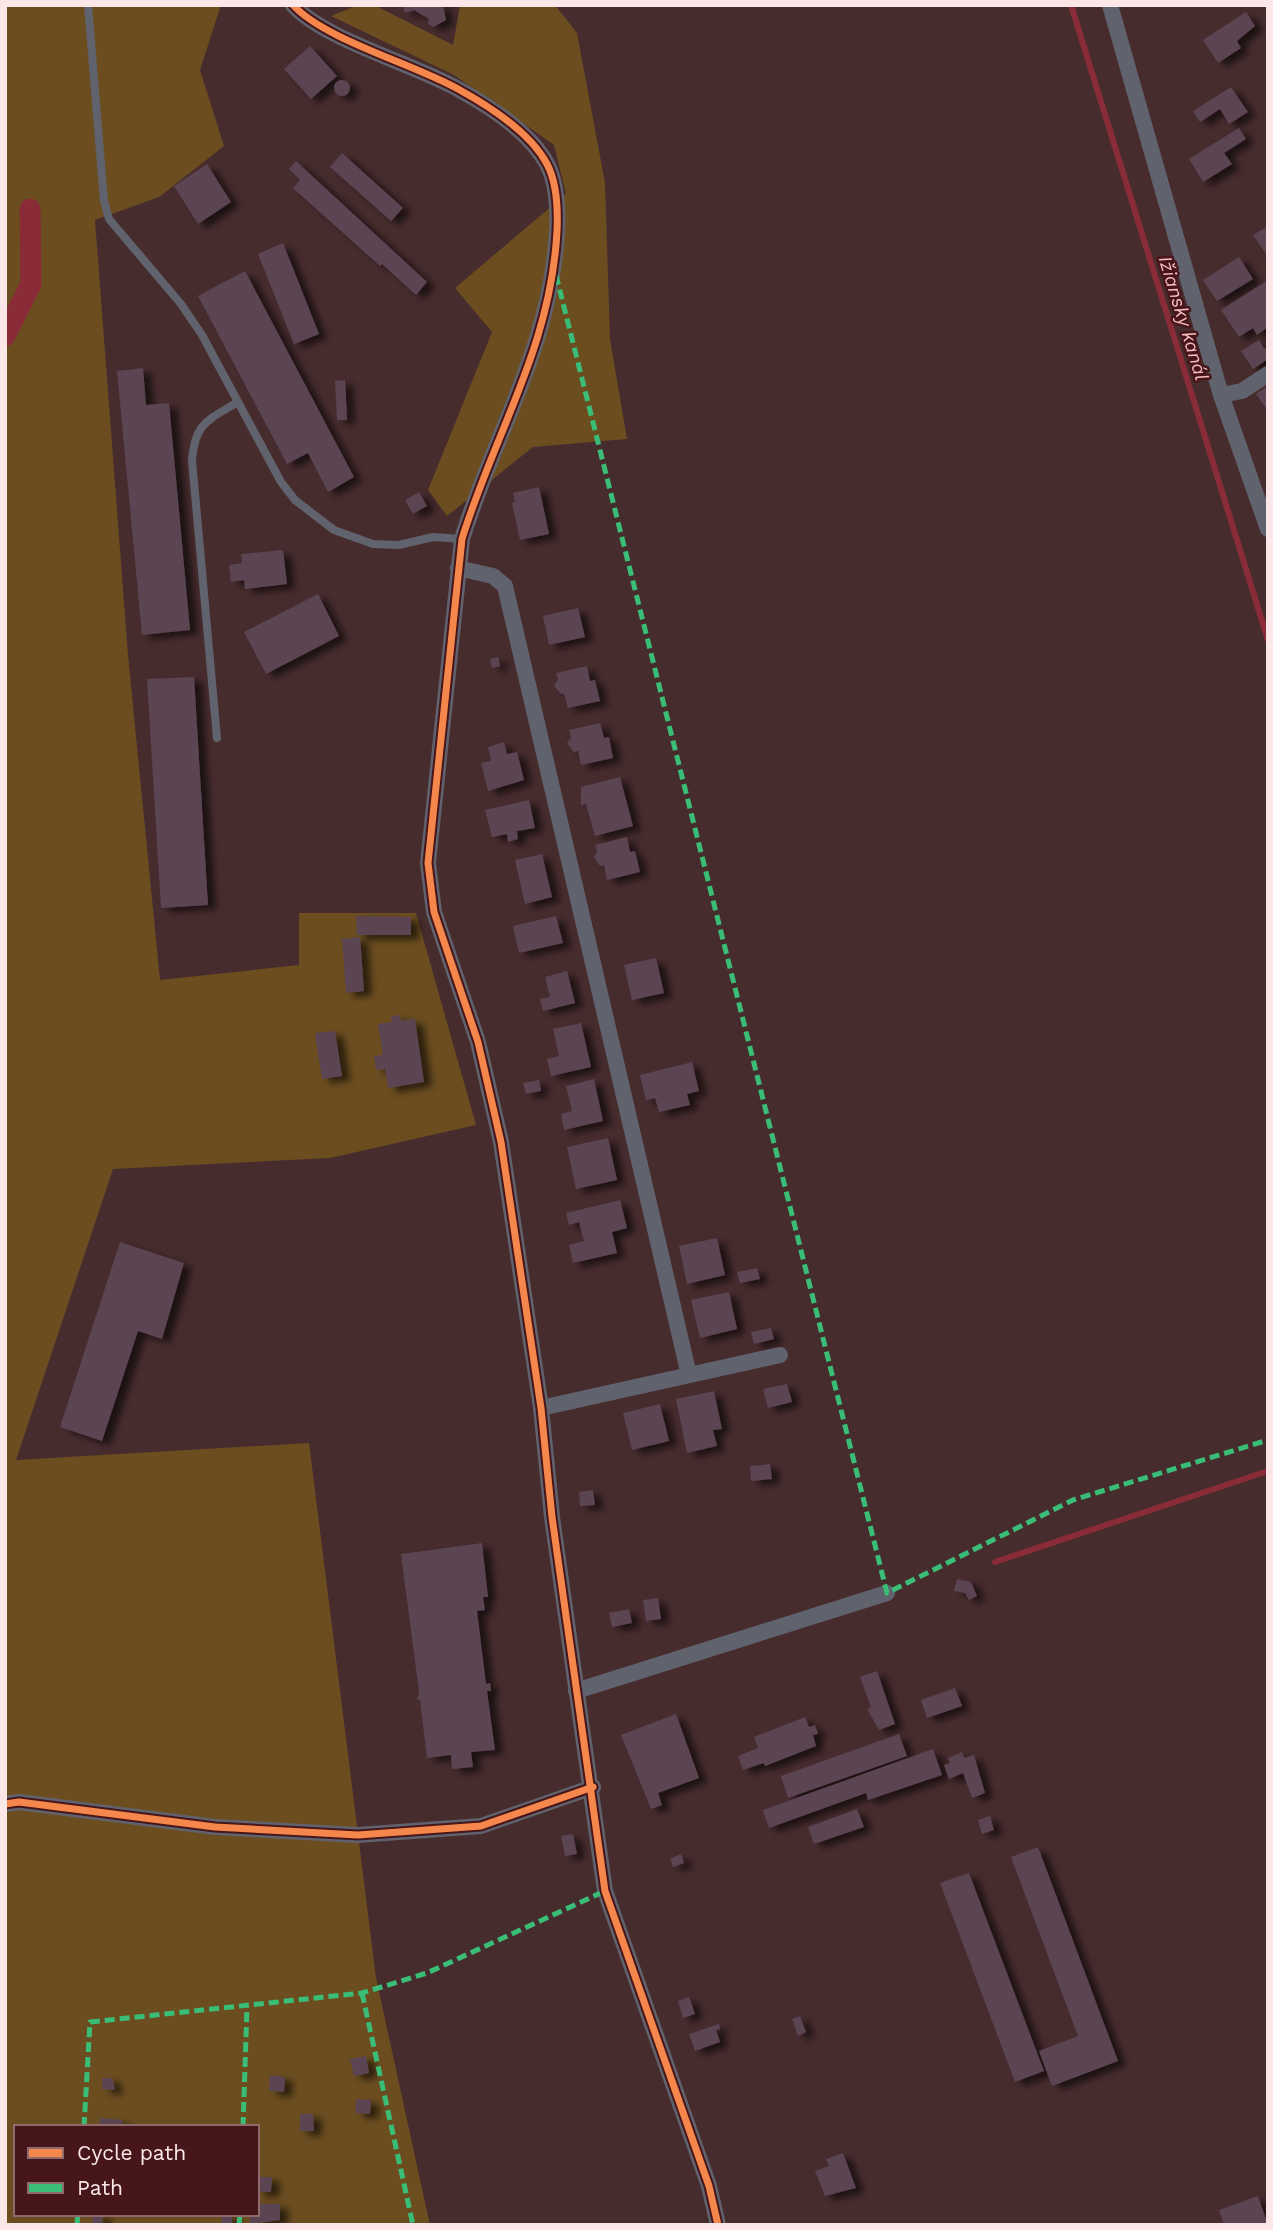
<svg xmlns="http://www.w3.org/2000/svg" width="1273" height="2230" font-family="'Work Sans',sans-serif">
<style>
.green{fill:#6b4d20;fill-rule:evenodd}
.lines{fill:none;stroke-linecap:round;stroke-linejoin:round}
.stream{stroke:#892c38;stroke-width:6}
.canal{stroke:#892c38;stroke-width:21}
.building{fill:#5b4453;filter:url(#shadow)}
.service{stroke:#60636e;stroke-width:8}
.minor{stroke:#60636e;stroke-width:16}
.quiet{stroke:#3abd76;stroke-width:5;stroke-dasharray:10 5;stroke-linecap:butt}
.cycleway-casing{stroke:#47161b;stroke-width:11}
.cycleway{stroke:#f5874c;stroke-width:7}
.labels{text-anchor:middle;stroke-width:5;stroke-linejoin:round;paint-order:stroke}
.water-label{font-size:19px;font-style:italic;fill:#f7bebf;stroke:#47161b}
</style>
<defs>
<filter id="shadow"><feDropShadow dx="8" dy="4.5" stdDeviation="3.5" flood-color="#0009"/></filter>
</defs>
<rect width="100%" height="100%" fill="#472c2e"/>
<!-- green -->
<g class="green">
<path d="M5 5H221L200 70 224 146 159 197 95 220 128 655 160 980 299 965V913H416L476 1125 330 1158 113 1169 16 1460 309 1443 376 1978 430 2225H5ZM16 2127H257V2214H16Z"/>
<path d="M358 5H374L453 45 460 5H555L577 33 605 183 610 339 627 439 533 447 447 516 428 490 492 332 455 288 566 194 554 145 454 75 331 16Z"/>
</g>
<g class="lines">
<!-- stream -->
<g class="stream">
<path d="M1071 5 1268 640"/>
<path d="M995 1562 1268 1471"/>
</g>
<!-- canal -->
<path class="canal" d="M5 336 31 284 30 209"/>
</g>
<!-- building -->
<g class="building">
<path d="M402 5H443L446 20 433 27 428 24 429 19 414 10 405 13Z"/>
<path d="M1246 12 1255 26 1237 41 1241 48 1218 63 1203 40Z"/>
<path d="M310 46 337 76 311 99 284 69Z"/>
<circle cx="342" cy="88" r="8"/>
<path d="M1231 87 1248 112 1229 124 1220 109 1200 122 1193 111Z"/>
<path d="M1239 128 1246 139 1224 153 1232 164 1203 182 1189 159Z"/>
<path d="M342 153 403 208 391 221 330 167Z"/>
<path d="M296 161 427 282 416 295 382 264 380 266 293 188 300 180 289 169Z"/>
<path d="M207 164 231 202 198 224 174 186Z"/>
<path d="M1268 226V257L1253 235Z"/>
<path d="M283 243 319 334 294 344 258 254Z"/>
<path d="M1239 257 1253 279 1217 301 1203 280Z"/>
<path d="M245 271 354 477 328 492 308 453 287 464 198 296Z"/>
<path d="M1268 280V327L1257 335 1253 328 1239 337 1221 310Z"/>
<path d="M1259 340 1264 349 1268 346V359L1253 369 1241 351Z"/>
<path d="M143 368 146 405 169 403 190 630 142 635 117 371Z"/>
<path d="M345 380 347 420H337L335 381Z"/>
<path d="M1268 386V411L1256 394Z"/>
<path d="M539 487 549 534 520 540 512 503 515 502 513 493Z"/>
<path d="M419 492 427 506 413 514 405 500Z"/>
<path d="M283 550 287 584 245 589 244 580 231 582 229 565 242 563 241 554Z"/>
<path d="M318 594 339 636 266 674 244 632Z"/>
<path d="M578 608 585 637 549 645 543 616Z"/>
<path d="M498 657 500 666 492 668 490 659Z"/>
<path d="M587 666 590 681 595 680 600 701 568 708 564 694H561L554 686 558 680 556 673Z"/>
<path d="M194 677 208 905 161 908 147 679Z"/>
<path d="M600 723 604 738 609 737 613 758 581 765 578 751 574 752 567 743 571 738 569 730Z"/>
<path d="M504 742 507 754 517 752 524 780 488 791 481 763 491 761 488 747Z"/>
<path d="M620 777 633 826 595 836 586 804 581 805V787Z"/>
<path d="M529 800 535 828 517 831 518 839 508 842 507 834 492 837 485 810Z"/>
<path d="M627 837 630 852 635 851 640 872 607 880 604 865 600 866 594 857 597 852 595 845Z"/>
<path d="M542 854 552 897 525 904 515 860Z"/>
<path d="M356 916 411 917V935H357Z"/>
<path d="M556 916 563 943 519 953 513 926Z"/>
<path d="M360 937 364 991 346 993 342 939Z"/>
<path d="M656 958 664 993 632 1000 624 965Z"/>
<path d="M567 971 575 1003 543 1011 540 999 550 997 545 977Z"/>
<path d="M400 1015 401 1021 415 1019 424 1082 388 1088 385 1069 376 1070 374 1056 383 1055 378 1024 392 1022 391 1016Z"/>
<path d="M581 1023 591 1067 551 1076 547 1059 559 1056 553 1029Z"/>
<path d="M335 1031 342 1076 322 1079 315 1033Z"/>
<path d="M692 1062 699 1091 687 1094 690 1105 659 1112 655 1098 646 1100 640 1075Z"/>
<path d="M594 1079 603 1121 564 1130 561 1114 572 1111 566 1086Z"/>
<path d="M539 1080 541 1091 526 1094 523 1083Z"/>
<path d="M608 1138 617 1180 576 1189 567 1147Z"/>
<path d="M620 1200 627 1228 612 1232 617 1253 573 1263 569 1245 584 1241 579 1222 569 1225 566 1213Z"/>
<path d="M717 1238 725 1275 687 1284 679 1246Z"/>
<path d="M120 1242 184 1263 162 1339 138 1331 102 1441 60 1427Z"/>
<path d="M757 1268 760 1279 740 1283 737 1272Z"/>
<path d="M729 1292 737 1329 700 1338 691 1300Z"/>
<path d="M771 1328 774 1339 754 1344 751 1332Z"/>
<path d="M787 1384 792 1402 768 1408 763 1389Z"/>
<path d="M714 1391 722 1429 713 1430 717 1446 687 1453 676 1399Z"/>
<path d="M660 1404 669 1441 632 1450 623 1413Z"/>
<path d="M770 1464 772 1479 751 1481 750 1466Z"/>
<path d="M593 1490 595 1505 580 1506 579 1492Z"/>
<path d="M482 1543 488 1597H483L485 1610 477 1611 486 1684 490 1683 491 1691H487L495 1750 471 1752 473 1767 452 1769 451 1755 427 1758 420 1700H417L419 1692 401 1554Z"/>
<path d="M957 1579 971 1582 977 1596 969 1600 965 1593 954 1591Z"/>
<path d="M658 1598 661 1619 646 1621 643 1600Z"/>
<path d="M629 1609 632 1623 612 1627 609 1613Z"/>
<path d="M877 1671 895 1724 879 1730 867 1709 871 1707 860 1677Z"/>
<path d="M955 1688 962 1706 927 1718 921 1700Z"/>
<path d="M676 1714 699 1778 658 1793 662 1805 651 1809 621 1735Z"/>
<path d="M805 1717 809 1727 815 1725 818 1734 813 1735 816 1746 765 1766 764 1763 743 1770 738 1756 758 1748 754 1737Z"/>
<path d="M899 1734 907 1756 788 1798 781 1776Z"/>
<path d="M933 1749 942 1775 868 1800 866 1793 769 1828 763 1810Z"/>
<path d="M962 1752 964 1758 974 1755 985 1793 972 1798 963 1773 949 1779 944 1765 950 1763 948 1758Z"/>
<path d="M857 1809 864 1827 814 1844 808 1827Z"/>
<path d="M990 1816 994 1830 982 1834 978 1820Z"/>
<path d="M573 1834 577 1854 565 1856 561 1836Z"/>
<path d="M1038 1847 1118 2061 1052 2086 1039 2051 1078 2036 1011 1857Z"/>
<path d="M681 1854 684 1863 673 1867 670 1859Z"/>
<path d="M969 1873 1044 2071 1015 2082 940 1883Z"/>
<path d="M689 1997 695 2014 683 2018 678 2001Z"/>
<path d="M800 2016 806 2032 798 2036 792 2019Z"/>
<path d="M719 2024 720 2029 716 2030 720 2042 695 2051 689 2034Z"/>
<path d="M366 2056 369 2073 354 2076 350 2059Z"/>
<path d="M270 2075 285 2077 284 2092 269 2091Z"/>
<path d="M102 2078H112L115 2090 102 2089Z"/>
<path d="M356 2099 371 2100 370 2114 355 2113Z"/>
<path d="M300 2114H313L314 2131H300Z"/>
<path d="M100 2118 122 2120V2127H99Z"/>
<path d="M843 2153 856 2188 825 2196 815 2171 829 2166 826 2159Z"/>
<path d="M257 2177H272L271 2192H257Z"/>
<path d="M1258 2196 1268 2225H1224L1219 2210Z"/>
<path d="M257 2204H280V2220L250 2224V2214H257Z"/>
<path d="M93 2214H103L102 2225H92Z"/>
<path d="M222 2215H232V2225H221Z"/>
</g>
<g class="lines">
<!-- service -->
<g class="service">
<path d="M88 5 104 201 109 219 181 304 202 335 281 482 295 500 334 530 373 544 399 545 433 537 462 539"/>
<path d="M217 738 192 460C195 423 208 420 238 402"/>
</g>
<!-- minor -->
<g class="minor">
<path d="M293 5C325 40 414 64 458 89 489 106 530 132 547 164 557 183 558 210 557 231 551 347 495 432 462 539L428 863 434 912 478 1042 501 1142 541 1408 552 1517 605 1891 709 2186 718 2225"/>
<path d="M1110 5 1221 395 1268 529"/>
<path d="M1221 395 1242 391 1268 374"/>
<path d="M458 568 493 576 505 586 689 1375"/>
<path d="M541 1408 780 1355"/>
<path d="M576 1691 887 1593"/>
<path d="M5 1804 19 1802 215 1827 358 1835 481 1826 593 1787"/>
</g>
<!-- quiet -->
<g class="quiet">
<path d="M556 275 887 1593 1073 1500 1268 1440"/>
<path d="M362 1993 413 2225"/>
<path d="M84 2127 90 2022 362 1993 427 1973 605 1891"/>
<path d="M243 2127 247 2007"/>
<path d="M77 2225 78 2214"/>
<path d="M239 2225 240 2214"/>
</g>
<defs>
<g id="cycleway">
<path d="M293 5C325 40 414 64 458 89 489 106 530 132 547 164 557 183 558 210 557 231 551 347 495 432 462 539L428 863 434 912 478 1042 501 1142 541 1408 552 1517 605 1891 709 2186 718 2225"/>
<path d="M5 1804 19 1802 215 1827 358 1835 481 1826 593 1787"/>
</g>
</defs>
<!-- cycleway casing -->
<use href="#cycleway" class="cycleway-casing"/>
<!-- cycleway -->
<use href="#cycleway" class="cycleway"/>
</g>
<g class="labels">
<!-- water labels -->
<g class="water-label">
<text transform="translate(1184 318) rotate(73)" y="7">Ižiansky kanál</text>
</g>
</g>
<!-- border -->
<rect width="1273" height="2230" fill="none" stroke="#fbe7e7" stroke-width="14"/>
<!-- legend -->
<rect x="14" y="2125" width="245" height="91" fill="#47161b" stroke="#8f6a6d" stroke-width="2"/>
<rect x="28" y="2148" width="35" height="10" fill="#f5874c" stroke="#8f6a6d" stroke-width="2"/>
<text x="77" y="2160" font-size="21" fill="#fbe7e7">Cycle path</text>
<rect x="28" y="2183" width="35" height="10" fill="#3abd76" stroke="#8f6a6d" stroke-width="2"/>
<text x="77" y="2195" font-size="21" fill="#fbe7e7">Path</text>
</svg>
